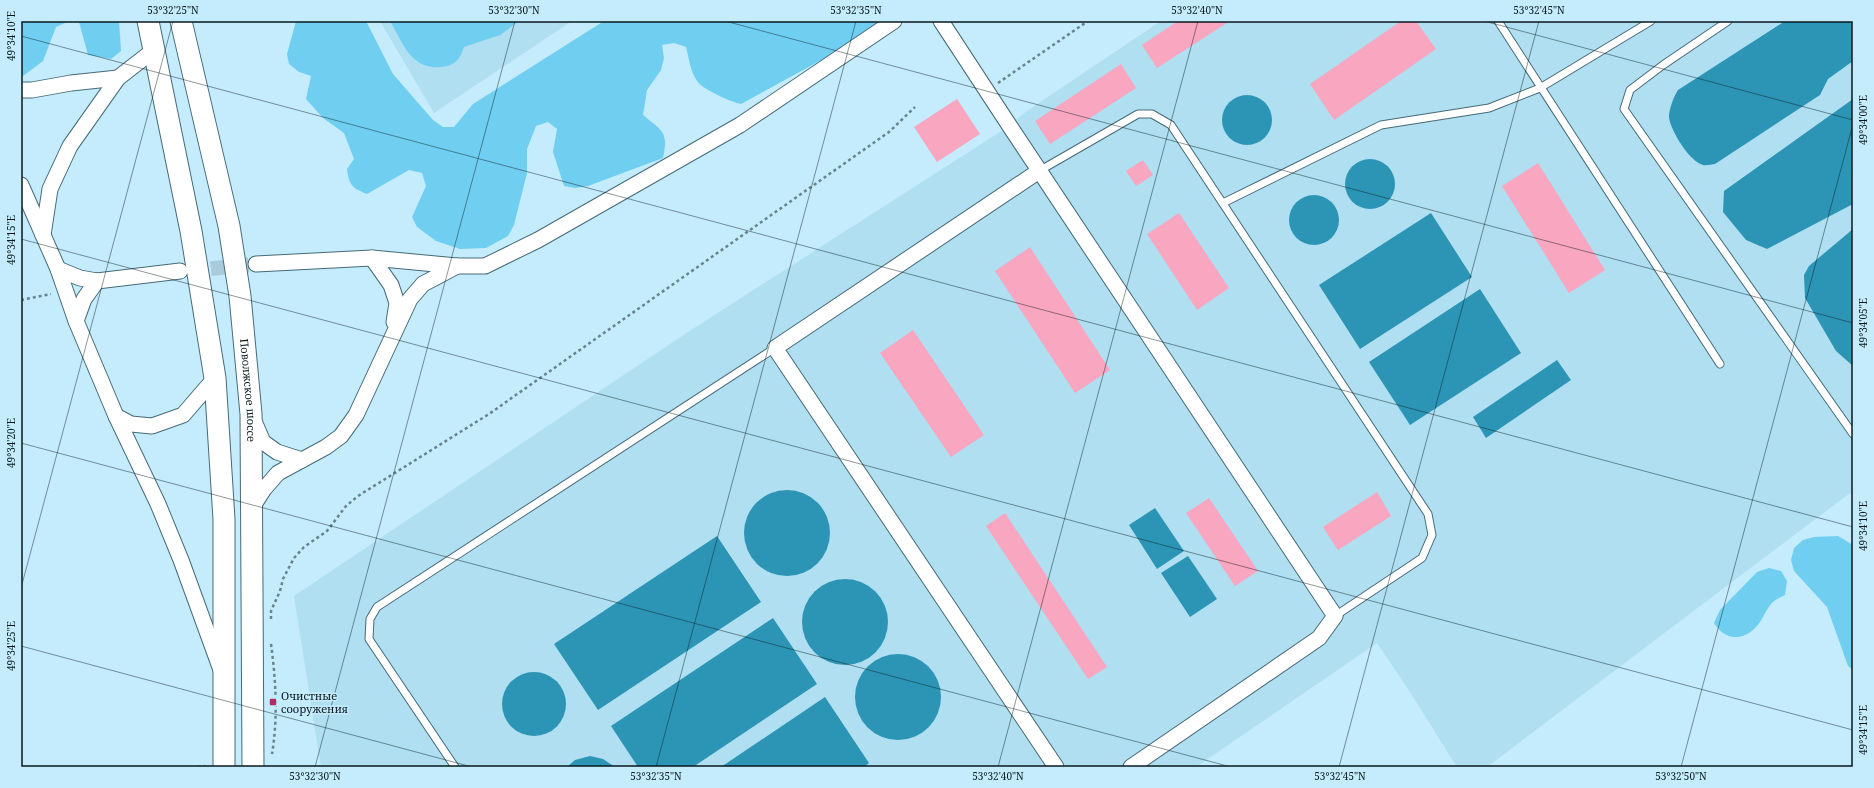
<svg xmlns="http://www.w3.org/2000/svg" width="1874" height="788" font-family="'Noto Serif',serif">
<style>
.built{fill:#afdff0}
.green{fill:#70cff1}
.water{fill:#2c95b6}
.building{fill:#f9a6c1}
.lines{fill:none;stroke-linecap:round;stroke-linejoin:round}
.street-tunnel{stroke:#a8ccdb;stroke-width:15;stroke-dasharray:15 8;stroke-linecap:butt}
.lane-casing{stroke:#466a77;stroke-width:9}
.street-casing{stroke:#466a77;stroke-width:17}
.secondary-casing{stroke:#466a77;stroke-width:23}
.path{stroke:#67838e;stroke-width:2.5;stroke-dasharray:3 3;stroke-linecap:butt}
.lane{stroke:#fff;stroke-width:7}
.street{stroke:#fff;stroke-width:15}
.secondary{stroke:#fff;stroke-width:21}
.ticks{fill:none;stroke:#09181e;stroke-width:1;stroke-opacity:0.45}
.poi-dot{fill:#b42a67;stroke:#c4ecfc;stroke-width:1.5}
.labels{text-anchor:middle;stroke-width:3;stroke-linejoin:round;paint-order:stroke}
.street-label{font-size:11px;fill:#09181e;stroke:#c4ecfc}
.poi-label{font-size:11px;fill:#09181e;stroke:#c4ecfc;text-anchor:start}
.neatline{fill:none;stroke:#09181e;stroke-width:1.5}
.ticks-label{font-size:10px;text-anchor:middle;fill:#09181e}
</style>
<rect width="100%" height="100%" fill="#c4ecfc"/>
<!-- built -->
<g class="built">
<path d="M380 21H572L434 113Z"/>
<path d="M1161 21H1853V497L1850 493 1487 767H1457L1410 692 1377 643 1196 767H321L294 596 685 334 1003 130 1027 111Z"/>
</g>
<!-- green -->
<g class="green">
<path d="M21 21H119L121 51 111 59 88 55 79 22H67L56 27 43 61 23 76 21 74Z"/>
<path d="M296 21H366L393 74 433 120 443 127H454L473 104 604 21H883L825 58 741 104C731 102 702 89 697 81 690 71 689 58 686 47L674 43 662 45 664 58 661 70 647 90 643 115C662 131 669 131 663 158L588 186 576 188 564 186 553 152 557 129 548 122 536 126 527 149V173L514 225 508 236 486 248 460 249 436 241 417 227 412 217 426 186 422 173 409 170 367 194C352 188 349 185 347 169L354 159 344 133 323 118 306 99 311 76 299 72 289 64 287 54Z"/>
<path d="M390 21H519L500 35 464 47C460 59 455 66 441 67 411 70 403 43 390 21Z"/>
<path d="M1838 536 1853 545V670L1848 666 1827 607 1794 571 1791 560 1794 548 1803 540 1814 537Z"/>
<path d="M1769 568 1781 571 1787 581 1785 595C1781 597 1777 599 1774 601 1766 608 1763 620 1756 627 1742 642 1724 640 1714 623L1720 610 1757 572Z"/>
</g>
<!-- water -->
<g class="water">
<path d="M1785 21H1853V61L1828 79 1820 95 1715 164C1712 164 1706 166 1703 165 1690 162 1670 130 1669 117 1669 109 1674 96 1678 90Z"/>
<circle cx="1247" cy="120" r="25"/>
<path d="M1853 99V204L1767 249 1746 240 1723 212 1724 191Z"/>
<circle cx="1370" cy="184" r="25"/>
<circle cx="1314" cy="220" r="25"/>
<path d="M1431 213 1472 277 1360 349 1319 285Z"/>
<path d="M1853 229V366L1836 351 1805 298 1804 275 1809 266Z"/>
<path d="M1480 289 1521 353 1410 425 1369 362Z"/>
<path d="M1557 360 1571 380 1486 438 1473 417Z"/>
<circle cx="787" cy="533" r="43"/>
<path d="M1155 508 1184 551 1157 569 1129 525Z"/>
<path d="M717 536 761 602 598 710 554 644Z"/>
<path d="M1188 556 1217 599 1190 617 1161 573Z"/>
<circle cx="845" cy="622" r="43"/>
<path d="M773 618 817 684 693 767H638L611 726Z"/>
<circle cx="898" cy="697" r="43"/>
<circle cx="534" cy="704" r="32"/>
<path d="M825 697 869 763 864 767H721Z"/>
<path d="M590 756 603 759 615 767H567L575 760Z"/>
</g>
<!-- building -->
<g class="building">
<path d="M1178 21H1230L1157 68 1142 45Z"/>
<path d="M1401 21H1416L1436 49 1334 120 1310 84Z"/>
<path d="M1121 64 1136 88 1050 144 1035 121Z"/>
<path d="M957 99 980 134 937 162 914 127Z"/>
<path d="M1143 160 1153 175 1136 186 1126 171Z"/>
<path d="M1538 163 1605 270 1569 293 1502 186Z"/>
<path d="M1179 213 1229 288 1197 310 1147 234Z"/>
<path d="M1030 247 1110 370 1075 393 995 271Z"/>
<path d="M913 330 984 435 951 457 880 353Z"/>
<path d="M1377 492 1391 516 1338 550 1323 527Z"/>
<path d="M1209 498 1258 571 1235 586 1186 513Z"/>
<path d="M1005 513 1107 667 1088 679 986 526Z"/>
</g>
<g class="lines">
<!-- street-tunnel -->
<path class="street-tunnel" d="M188 271 256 264"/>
<defs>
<g id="lane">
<path d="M1498 21 1720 364"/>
<path d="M1728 21 1663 65 1630 90 1624 109 1853 434"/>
<path d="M1039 171 1138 114H1152L1171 125 1428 514 1432 535 1422 558 1335 616"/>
<path d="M1223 203 1381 125 1489 108 1540 88 1651 21"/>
<path d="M455 767 369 639 370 619 377 607 775 348"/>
</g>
<g id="street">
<path d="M941 21 1009 125 1335 616 1319 638 1131 767"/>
<path d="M21 90H32L71 83 118 78"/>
<path d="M1039 171 775 348 1056 767"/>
<path d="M21 185 58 269 76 321 116 416 158 504 181 560 221 670"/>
<path d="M43 235 50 189 70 146 118 78 154 50"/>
<path d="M372 258 391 285 397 303 394 322"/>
<path d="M256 264 372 258 457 266H485L538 240 740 125 894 21"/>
<path d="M58 269 80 278 97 281 180 271"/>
<path d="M76 321 84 299 97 281"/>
<path d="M116 416 131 424 152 426 183 415 215 378"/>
<path d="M254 421 263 442 277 452 302 460"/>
<path d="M251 509 264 489 278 473 326 447 341 436 356 415 410 299 423 284 457 266"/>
</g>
<g id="secondary">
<path d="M148 21 191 231 215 378 224 519V767"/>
<path id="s1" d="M181 21 229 226 240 296 251 414 253 767"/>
</g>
</defs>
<!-- lane casing -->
<use href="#lane" class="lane-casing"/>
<!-- street casing -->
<use href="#street" class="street-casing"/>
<!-- secondary casing -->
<use href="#secondary" class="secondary-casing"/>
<!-- path -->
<g class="path">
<path d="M998 83 1088 21"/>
<path d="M21 300 51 294"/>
<path d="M271 619V611L280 591 283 579 294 558 304 547 327 531 346 506 358 496 489 414 889 132 915 107"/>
<path d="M271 644C276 681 278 718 272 754"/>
<path d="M198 767 205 766"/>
</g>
<!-- lane -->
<use href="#lane" class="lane"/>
<!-- street -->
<use href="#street" class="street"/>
<!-- secondary -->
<use href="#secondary" class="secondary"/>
</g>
<!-- ticks -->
<path class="ticks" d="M725 21 1853 323M1484 21 1853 120M21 36 1853 527M21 239 1853 730M21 443 1231 767M21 588 173 21M21 646 472 767M315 767 515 21M656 767 856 21M998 767 1198 21M1339 767 1539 21M1681 767 1853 124"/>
<!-- markers -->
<rect class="poi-dot" x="269" y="698" width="8" height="8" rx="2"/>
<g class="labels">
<!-- street labels -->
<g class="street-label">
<text dy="4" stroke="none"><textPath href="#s1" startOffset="376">Поволжское шоссе</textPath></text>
</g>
<!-- poi labels -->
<g class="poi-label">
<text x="281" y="700">Очистные<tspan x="281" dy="13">сооружения</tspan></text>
</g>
</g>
<!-- border -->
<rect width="1874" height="788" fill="none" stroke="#c4ecfc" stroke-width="44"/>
<rect x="22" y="22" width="1830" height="744" class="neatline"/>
<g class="ticks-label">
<text x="173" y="14">53°32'25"N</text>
<text x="514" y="14">53°32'30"N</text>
<text x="856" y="14">53°32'35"N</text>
<text x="1197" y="14">53°32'40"N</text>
<text x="1539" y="14">53°32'45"N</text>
<text transform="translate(11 36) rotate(-90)" y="4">49°34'10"E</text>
<text transform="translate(1863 120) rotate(-90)" y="4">49°34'00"E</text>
<text transform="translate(11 240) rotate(-90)" y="4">49°34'15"E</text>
<text transform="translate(1863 323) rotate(-90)" y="4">49°34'05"E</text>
<text transform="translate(11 443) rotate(-90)" y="4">49°34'20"E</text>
<text transform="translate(1863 526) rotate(-90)" y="4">49°34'10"E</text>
<text transform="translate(11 646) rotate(-90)" y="4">49°34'25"E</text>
<text transform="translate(1863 730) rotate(-90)" y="4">49°34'15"E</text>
<text x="315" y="780">53°32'30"N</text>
<text x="656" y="780">53°32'35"N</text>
<text x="998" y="780">53°32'40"N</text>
<text x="1340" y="780">53°32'45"N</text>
<text x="1681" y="780">53°32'50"N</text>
</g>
</svg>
